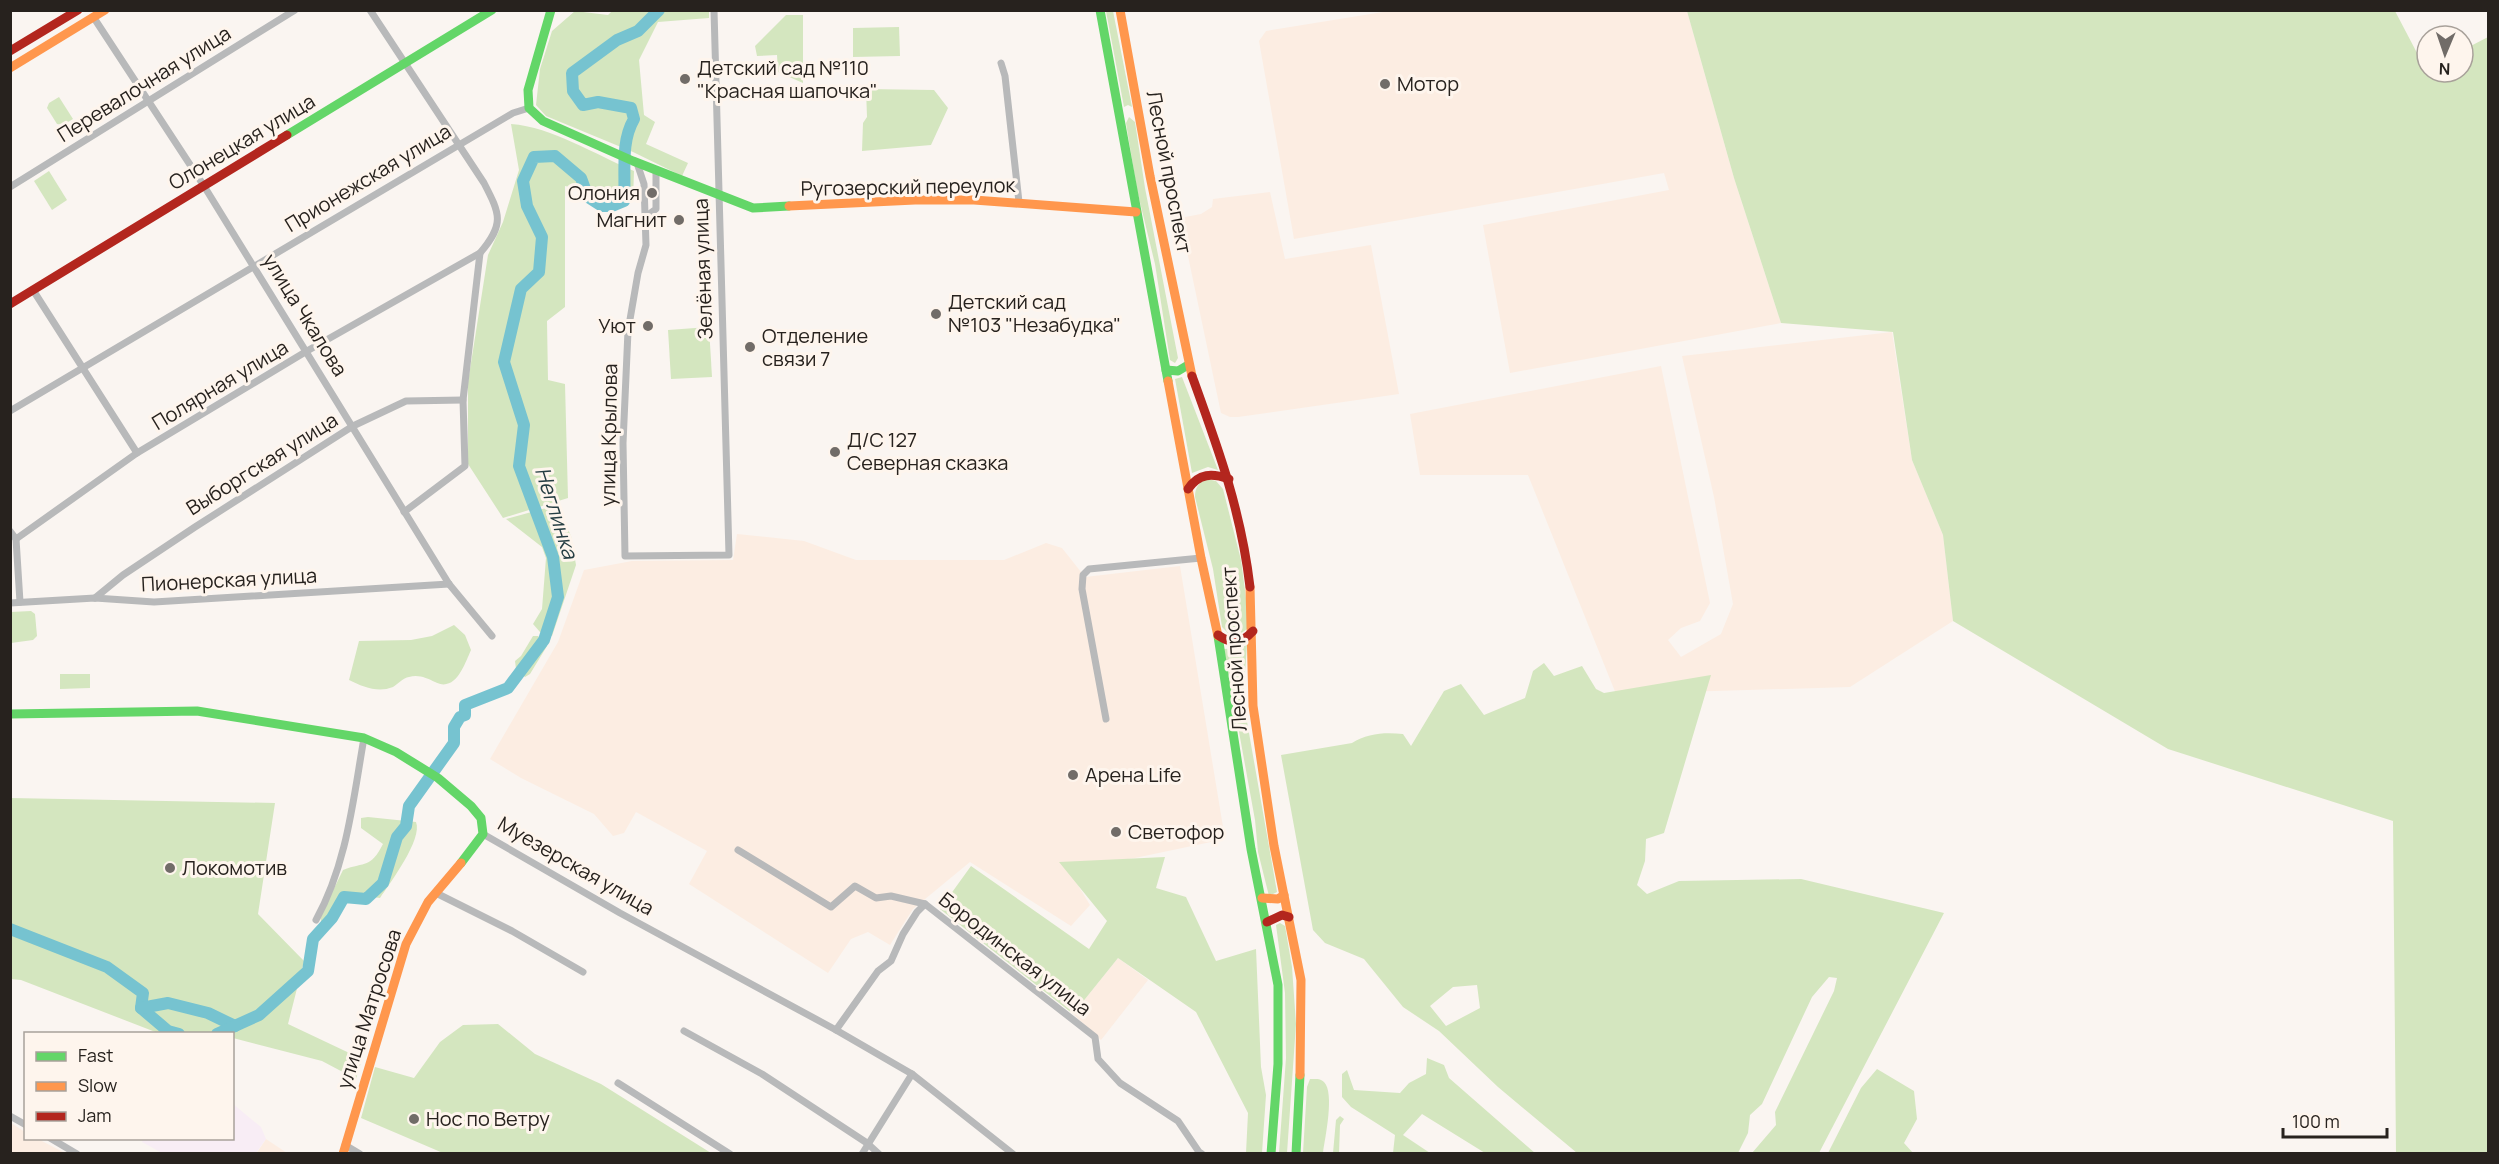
<svg xmlns="http://www.w3.org/2000/svg" width="2499" height="1164" font-family="Manrope,sans-serif">
<style>
.built{fill:#fcede2}
.education{fill:#f8edf5}
.green{fill:#d4e6bf;fill-rule:evenodd}
.lines{fill:none;stroke-linecap:round;stroke-linejoin:round}
.river{stroke:#76c3d0;stroke-width:12}
.street{stroke:#b8b9ba;stroke-width:7}
.fast{stroke:#63d668;stroke-width:9}
.slow{stroke:#ff974d;stroke-width:9}
.jam{stroke:#b3261e;stroke-width:9}
.poi-dot{fill:#716c68;stroke:#fef5ed;stroke-width:2}
.labels{text-anchor:middle;stroke-width:6;stroke-linejoin:round;paint-order:stroke}
.poi-label{font-size:20px;fill:#27221e;stroke:#fef5ed;text-anchor:start}
.street-label{font-size:20px;fill:#27221e;stroke:#fef5ed}
.water-label{font-size:21px;font-style:italic;fill:#263e43;stroke:#fef5ed}
</style>
<rect width="100%" height="100%" fill="#faf5f1"/>
<!-- built -->
<g class="built">
<path d="M1389 11H1687L1734 178 1781 323 1510 373 1483 225 1669 190 1664 173 1294 239 1259 41 1266 31Z"/>
<path d="M1270 192 1285 259 1371 245 1399 394 1238 417H1230L1221 413 1180 218 1201 214 1212 207 1213 199Z"/>
<path d="M1892 332 1912 460 1943 535 1953 621 1850 687 1616 694 1528 475H1420L1410 414 1661 366 1710 603 1700 621 1681 628 1668 640 1681 657 1721 634 1733 604 1714 497 1682 356Z"/>
<path d="M737 534 804 541 856 560H1004L1046 543 1062 548 1085 577 1180 566 1225 839 1135 858 1067 867 1090 905 1071 926 970 862 913 909 890 945 868 932 851 939 828 973 689 884 707 851 636 812 624 833 613 836 594 814 521 778 490 759 558 642 584 570 632 561 733 560Z"/>
<path d="M1118 958 1148 980 1101 1040 1073 1014Z"/>
<path d="M11 1123 25 1132 26 1138 38 1139 65 1153H11Z"/>
<path d="M266 1139 287 1153 256 1154Z"/>
</g>
<!-- education -->
<path class="education" d="M233 1104 261 1127 266 1139 256 1153H162L142 1142 144 1138H232Z"/>
<!-- green -->
<g class="green">
<path d="M613 10 709 11V18L658 22 639 60 644 115 655 122 646 144 688 163 682 176 633 152 546 116 536 105 540 69 552 31 575 11 608 15Z"/>
<path d="M1106 11H1113L1132 107 1128 105 1124 107Z"/>
<path d="M1687 11H2395L2427 72H2463V50L2488 37V1153H2396L2393 821 2168 749 1953 621 1943 535 1912 460 1893 332 1781 323 1734 178Z"/>
<path d="M786 15H803V83L778 72 777 55 757 56 755 46Z"/>
<path d="M899 27 900 56 853 57V28Z"/>
<path d="M866 89 934 90 948 108 931 145 862 151 863 123 867 117Z"/>
<path d="M59 97 73 119 63 125 57 124 47 108 49 103Z"/>
<path d="M1129 117 1135 122 1145 188 1178 358 1175 363 1170 360 1155 264 1137 190 1126 123Z"/>
<path d="M511 124C552 127 596 155 634 171L633 200 565 186V307L547 321 548 380 565 384 568 498 503 518 468 464V382L488 255 503 222 519 170Z"/>
<path d="M49 171 67 200 52 210 34 181Z"/>
<path d="M709 327 712 377 671 379 668 330Z"/>
<path d="M1182 377 1218 470 1208 467 1192 473 1175 379Z"/>
<path d="M1207 479 1216 481 1223 489 1241 560 1249 621 1247 629 1237 636 1229 634 1222 627 1213 569 1195 497C1195 488 1198 483 1207 479Z"/>
<path d="M557 505 571 536 576 565 552 636 540 632 533 624 542 609 546 558 542 547 506 519Z"/>
<path d="M31 611 35 614 37 636 33 640 11 643V612Z"/>
<path d="M454 625 465 635 471 650C465 663 456 693 435 682 427 678 418 674 409 677 403 678 398 684 393 687 378 693 363 687 349 680L359 641 411 640 432 636Z"/>
<path d="M533 636H538L547 646 530 674 525 677 516 669 515 661 521 656Z"/>
<path d="M1247 645 1244 687 1246 716 1277 892 1269 896 1258 852 1255 820 1224 649 1239 648Z"/>
<path d="M1544 663 1554 676 1582 666 1596 689 1604 693 1711 675 1664 833 1646 839 1645 861 1637 885 1647 894 1679 881 1801 879 1944 913 1819 1153H1752L1776 1125 1775 1112 1834 991 1837 978 1829 977 1812 997 1762 1104 1750 1115 1748 1133 1738 1153H1577L1498 1087 1439 1031 1403 1007 1364 959 1325 943 1313 930 1281 755 1352 743C1367 733 1386 732 1403 734L1411 746 1444 691 1461 684 1484 715 1525 698 1533 671ZM1477 985 1480 1008 1446 1026 1430 1006 1453 987Z"/>
<path d="M60 674H90V688L60 689Z"/>
<path d="M11 798 275 803 258 914 304 961 288 1024 362 1059 356 1079 322 1061 233 1038 232 1034 158 1033 21 980 11 979Z"/>
<path d="M368 817 416 822C423 839 390 883 380 898L343 893 327 921H321L320 917 343 870C366 861 370 869 383 844L361 828V818Z"/>
<path d="M1165 857 1156 888 1186 897 1216 961 1256 949 1261 1067 1266 1095 1262 1153H1246L1248 1113 1196 1012 1118 958 1073 1014 940 909 971 866 1089 949 1107 921 1059 862Z"/>
<path d="M1280 923 1285 926 1292 967 1296 1024 1287 1153H1279L1286 1058 1285 993 1276 925Z"/>
<path d="M498 1024 535 1054 601 1084 711 1153H443L361 1118 375 1067 414 1078 440 1042 463 1025Z"/>
<path d="M1427 1058 1444 1065 1449 1078 1535 1153H1485L1422 1114 1403 1135 1430 1153H1393L1395 1135 1351 1107 1342 1097V1074L1347 1070 1354 1090 1400 1093 1409 1083 1426 1074Z"/>
<path d="M1877 1069 1914 1091 1917 1119 1904 1143 1913 1153H1828L1861 1088Z"/>
<path d="M1310 1079C1316 1079 1320 1078 1324 1082 1335 1093 1325 1138 1323 1153H1303L1307 1087Z"/>
<path d="M1340 1116 1344 1119 1340 1125 1339 1153H1333L1336 1120Z"/>
</g>
<g class="lines">
<!-- river -->
<g class="river">
<path d="M10 929 107 967 143 993 141 1008 168 1031 179 1034"/>
<path d="M141 1008 168 1003 208 1013 235 1026"/>
<path d="M217 1034 259 1015 308 971 313 939 332 918 344 897 366 899 383 883 397 837 406 826 409 806 454 743V727L460 717 465 715V705L508 688 544 640 558 597 553 557 519 466 524 425 504 362 521 289 539 272 542 237 527 206 523 181 534 157 555 156 581 178 588 197 602 206H612L624 201C626 173 620 143 634 119L631 108 598 102 583 105 573 91 572 73 617 40 638 31 659 10"/>
</g>
<!-- street -->
<g class="street">
<path d="M370 10 484 183C500 214 505 224 480 253L463 400 465 466 404 512"/>
<path d="M94 18 204 186 449 584 492 636"/>
<path d="M1001 63 1005 76 1019 202"/>
<path d="M637 163 644 184 646 245 638 273 628 331 623 443 625 556 729 555 714 10"/>
<path d="M10 187 295 10"/>
<path d="M645 217 656 209V171"/>
<path d="M33 290 137 453"/>
<path d="M10 411 513 113 529 108"/>
<path d="M10 531 16 539 20 602"/>
<path d="M16 539 137 453 307 351 480 253"/>
<path d="M95 598 123 575 195 527 353 426 406 401 463 400"/>
<path d="M10 603 95 598 154 602 449 584"/>
<path d="M1106 719 1082 589 1083 575 1089 569 1201 558"/>
<path d="M483 834 620 913 836 1030 912 1074 1013 1154"/>
<path d="M738 850 831 907 855 886 876 898 891 896 925 904 1095 1037 1098 1059 1120 1083 1178 1121 1199 1152 1202 1154"/>
<path d="M436 893 512 931 583 972"/>
<path d="M316 920C347 864 353 800 364 738"/>
<path d="M836 1030 878 971 891 961 903 934 917 912 925 904"/>
<path d="M684 1031 762 1074 867 1143 879 1154"/>
<path d="M618 1083 730 1154"/>
<path d="M10 1116 26 1125"/>
<path d="M50 1138 77 1154"/>
<path d="M345 1145 360 1154"/>
<path d="M862 1154 912 1074"/>
</g>
<!-- fast -->
<g class="fast">
<path d="M551 10 528 90 529 108 543 121 633 161 753 208 789 206"/>
<path d="M1100 10 1168 381"/>
<path d="M287 135 492 10"/>
<path d="M1166 370 1178 371 1188 365"/>
<path d="M1218 636 1251 849 1278 985V1064L1271 1154"/>
<path d="M10 714 197 711 364 738 396 752 438 778 471 806 481 818 483 834 461 863"/>
<path d="M1296 1154 1300 1075"/>
</g>
<!-- slow -->
<g class="slow">
<path d="M1120 10 1150 176 1192 376"/>
<path d="M10 68 105 10"/>
<path d="M789 206 915 200H974L1136 212"/>
<path d="M1168 381 1201 558 1218 636"/>
<path d="M1250 587 1253 706 1274 846 1301 980 1300 1075"/>
<path d="M1262 898 1278 899 1284 895"/>
<path d="M343 1154 406 944 428 902 461 863"/>
</g>
<!-- jam -->
<g class="jam">
<path d="M10 51 78 10"/>
<path d="M10 304 287 135"/>
<path d="M1192 376C1218 448 1241 510 1250 587"/>
<path d="M1188 489C1199 473 1212 473 1229 479"/>
<path d="M1218 635C1232 645 1242 643 1253 631"/>
<path d="M1267 922 1282 915 1289 917"/>
</g>
</g>
<!-- markers -->
<g class="poi-dot">
<circle cx="685" cy="79" r="6"/>
<circle cx="1385" cy="84" r="6"/>
<circle cx="652" cy="193" r="6"/>
<circle cx="679" cy="220" r="6"/>
<circle cx="936" cy="314" r="6"/>
<circle cx="648" cy="326" r="6"/>
<circle cx="750" cy="347" r="6"/>
<circle cx="835" cy="452" r="6"/>
<circle cx="1073" cy="775" r="6"/>
<circle cx="1116" cy="832" r="6"/>
<circle cx="170" cy="868" r="6"/>
<circle cx="414" cy="1119" r="6"/>
</g>
<g class="labels">
<!-- poi labels -->
<g class="poi-label">
<text x="697" y="75">Детский сад №110<tspan x="697" dy="23">"Красная шапочка"</tspan></text>
<text x="1397" y="91">Мотор</text>
<text x="640" y="200" text-anchor="end">Олония</text>
<text x="667" y="227" text-anchor="end">Магнит</text>
<text x="948" y="309">Детский сад<tspan x="948" dy="23">№103 "Незабудка"</tspan></text>
<text x="636" y="333" text-anchor="end">Уют</text>
<text x="762" y="343">Отделение<tspan x="762" dy="23">связи 7</tspan></text>
<text x="847" y="447">Д/С 127<tspan x="847" dy="23">Северная сказка</tspan></text>
<text x="1085" y="782">Арена Life</text>
<text x="1128" y="839">Светофор</text>
<text x="182" y="875">Локомотив</text>
<text x="426" y="1126">Нос по Ветру</text>
</g>
<!-- street labels -->
<g class="street-label">
<text transform="translate(144 84) rotate(-32)" y="7">Перевалочная улица</text>
<text transform="translate(242 142) rotate(-31)" y="7">Олонецкая улица</text>
<text transform="translate(1169 172) rotate(79)" y="7">Лесной проспект</text>
<text transform="translate(368 178) rotate(-31)" y="7">Прионежская улица</text>
<text transform="translate(908 187) rotate(-1)" y="7">Ругозерский переулок</text>
<text transform="translate(703 269) rotate(-92)" y="7">Зелёная улица</text>
<text transform="translate(305 315) rotate(58)" y="7">улица Чкалова</text>
<text transform="translate(220 385) rotate(-31)" y="7">Полярная улица</text>
<text transform="translate(609 435) rotate(-89)" y="7">улица Крылова</text>
<text transform="translate(262 464) rotate(-32)" y="7">Выборгская улица</text>
<text transform="translate(229 580) rotate(-3)" y="7">Пионерская улица</text>
<text transform="translate(1234 649) rotate(-94)" y="7">Лесной проспект</text>
<text transform="translate(576 866) rotate(30)" y="7">Муезерская улица</text>
<text transform="translate(1015 954) rotate(38)" y="7">Бородинская улица</text>
<text transform="translate(369 1009) rotate(-72)" y="7">улица Матросова</text>
</g>
<!-- water labels -->
<g class="water-label">
<text transform="translate(556 513) rotate(72)" y="7">Неглинка</text>
</g>
</g>
<!-- border -->
<rect width="2499" height="1164" fill="none" stroke="#27221e" stroke-width="24"/>
<!-- legend -->
<rect x="24" y="1032" width="210" height="108" fill="#fef5ed" stroke="#a8a19a" stroke-width="1.5"/>
<rect x="36" y="1052" width="30" height="9" fill="#63d668" stroke="#a8a19a" stroke-width="1.5"/>
<text x="78" y="1062" font-size="18" fill="#27221e">Fast</text>
<rect x="36" y="1082" width="30" height="9" fill="#ff974d" stroke="#a8a19a" stroke-width="1.5"/>
<text x="78" y="1092" font-size="18" fill="#27221e">Slow</text>
<rect x="36" y="1112" width="30" height="9" fill="#b3261e" stroke="#a8a19a" stroke-width="1.5"/>
<text x="78" y="1122" font-size="18" fill="#27221e">Jam</text>
<!-- north arrow -->
<g transform="translate(2445 54) rotate(182)"><circle r="28" fill="#fef5ed" stroke="#a8a19a" stroke-width="1.5"/>
<path d="M0-4.5L10 22L0 15L-10 22Z" fill="#716c68"/>
<text y="-9" font-size="16" font-weight="bold" text-anchor="middle" fill="#27221e">N</text>
</g>
<!-- scale -->
<path d="M2283 1128v9h104v-9" fill="none" stroke="#27221e" stroke-width="3"/>
<text x="2292" y="1128" font-size="18" fill="#27221e" stroke="#fef5ed" stroke-width="4.5" paint-order="stroke">100 m</text>
</svg>
